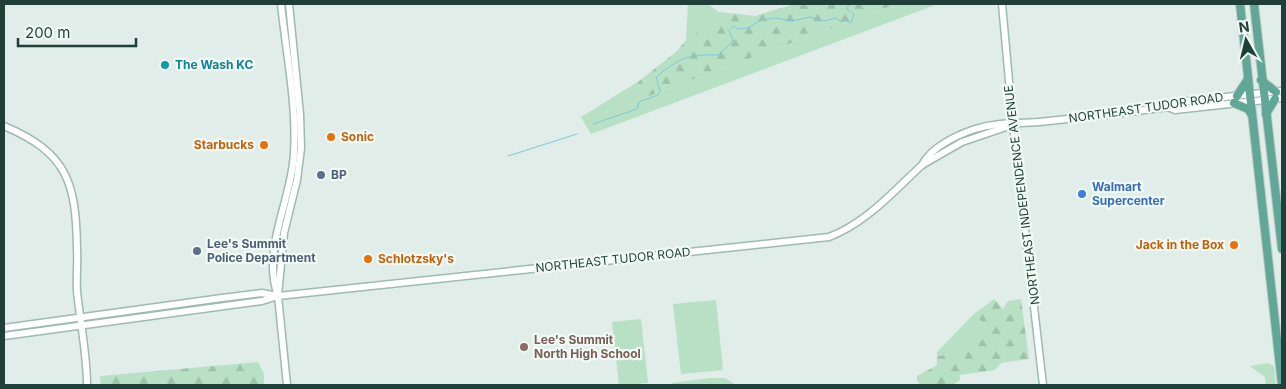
<svg xmlns="http://www.w3.org/2000/svg" width="1286" height="389" font-family="Inter,sans-serif">
<style>
.green{fill:#b7e0c4}
.forest{fill:url(#forest-firs)}
.lines{fill:none;stroke-linecap:round;stroke-linejoin:round}
.stream{stroke:#83c6d7;stroke-width:1}
.secondary-casing{stroke:#9ebab1;stroke-width:9}
.primary-casing{stroke:#c0c9c7;stroke-width:10}
.secondary{stroke:#fff;stroke-width:6}
.primary{stroke:#61a798;stroke-width:8}
.culture-dot{fill:#0f9aa8;stroke:#f1f9f5;stroke-width:2}
.food-dot{fill:#e8710a;stroke:#f1f9f5;stroke-width:2}
.service-dot{fill:#5c6f8a;stroke:#f1f9f5;stroke-width:2}
.shop-dot{fill:#3f7fe0;stroke:#f1f9f5;stroke-width:2}
.education-dot{fill:#8d6e63;stroke:#f1f9f5;stroke-width:2}
.labels{text-anchor:middle;stroke-width:4.5;stroke-linejoin:round;paint-order:stroke}
.culture-label{font-size:12px;font-weight:bold;fill:#0d838f;stroke:#f1f9f5;text-anchor:start}
.street-label{font-size:12px;fill:#1f3f38;stroke:#f1f9f5}
.food-label{font-size:12px;font-weight:bold;fill:#c56008;stroke:#f1f9f5;text-anchor:start}
.service-label{font-size:12px;font-weight:bold;fill:#4e5e75;stroke:#f1f9f5;text-anchor:start}
.shop-label{font-size:12px;font-weight:bold;fill:#366cbe;stroke:#f1f9f5;text-anchor:start}
.education-label{font-size:12px;font-weight:bold;fill:#785e54;stroke:#f1f9f5;text-anchor:start}
</style>
<defs>
<pattern id="forest-firs" width="22" height="20" patternUnits="userSpaceOnUse" patternTransform="scale(1.25)"><rect width="22" height="20" fill="#b7e0c4"/><path d="M5 1l3.5 6h-7zM16 11l3.5 6h-7z" fill="#9dc1a9"/></pattern>
</defs>
<rect width="100%" height="100%" fill="#e0ede8"/>
<!-- green -->
<g class="green">
<path d="M688 4H708L719 12 708 25 686 40Z"/>
<path d="M896 4H938L591 134 581 117 639 81 635 89 646 97Z"/>
<path d="M716 300 723 370 681 374 673 304Z"/>
<path d="M974 314 981 321C971 343 963 354 937 356V352Z"/>
<path d="M641 319 648 383 619 385 612 322Z"/>
<path d="M1268 363 1274 366 1276 385H1266L1265 377 1250 366Z"/>
<path d="M710 378H725L736 385H672V383Z"/>
</g>
<!-- forest -->
<g class="forest">
<path d="M794 4H896L646 97 635 95V89L639 81 676 52 686 40 708 25 719 12 755 16Z"/>
<path d="M994 299 1003 309 1008 301 1021 299 1029 359 1001 363 995 370 960 375V380L953 385H921L917 381V376L937 365V356C962 354 971 343 981 321L974 314Z"/>
<path d="M258 362 264 374V385H101L100 376Z"/>
</g>
<g class="lines">
<!-- stream -->
<g class="stream">
<path d="M593 124 637 109 639 102 658 95 660 91 656 77C680 58 687 54 718 55L733 41 729 30 734 26 738 29 748 28 761 20 776 18 792 21 810 17 824 21 836 18 841 22 845 20 851 23 854 14 847 9 849 4"/>
<path d="M508 156 577 134"/>
</g>
<defs>
<g id="secondary">
<path d="M281 4C286 52 297 105 294 153 292 200 261 249 278 296L287 385"/>
<path d="M1002 4 1013 125 1043 385"/>
<path d="M1168 107 1175 110 1282 98"/>
<path d="M4 126C68 153 76 183 77 249 78 263 76 277 77 291 80 322 87 354 87 385"/>
<path d="M922 165 962 142 1012 125"/>
<path d="M278 295 284 233 297 180 301 148 300 114 289 4"/>
<path d="M4 328 222 298 262 293 277 296"/>
<path d="M4 336 262 301 278 296 829 237C866 223 894 191 922 165 931 147 957 135 975 129 996 122 1017 124 1039 122 1082 118 1125 113 1168 107L1174 104 1188 101 1282 91"/>
</g>
<g id="primary">
<path d="M1240 4 1282 385"/>
<path d="M1254 4 1282 249"/>
<path d="M1261 80 1276 92"/>
<path d="M1237 96 1248 79"/>
<path d="M1234 103 1248 109 1252 115"/>
<path d="M1266 114 1275 99"/>
</g>
</defs>
<!-- secondary casing -->
<use href="#secondary" class="secondary-casing"/>
<!-- primary casing -->
<use href="#primary" class="primary-casing"/>
<!-- secondary -->
<use href="#secondary" class="secondary"/>
<!-- primary -->
<use href="#primary" class="primary"/>
</g>
<!-- markers -->
<circle class="culture-dot" cx="165" cy="65" r="5"/>
<g class="food-dot">
<circle cx="331" cy="137" r="5"/>
<circle cx="264" cy="145" r="5"/>
<circle cx="1234" cy="245" r="5"/>
<circle cx="368" cy="259" r="5"/>
</g>
<g class="service-dot">
<circle cx="321" cy="175" r="5"/>
<circle cx="197" cy="251" r="5"/>
</g>
<circle class="shop-dot" cx="1082" cy="194" r="5"/>
<circle class="education-dot" cx="524" cy="347" r="5"/>
<g class="labels">
<!-- culture labels -->
<g class="culture-label">
<text x="175" y="69">The Wash KC</text>
</g>
<!-- street labels -->
<g class="street-label">
<text transform="translate(1146 108) rotate(-8)" y="4">NORTHEAST TUDOR ROAD</text>
<text transform="translate(1022 195) rotate(-97)" y="4">NORTHEAST INDEPENDENCE AVENUE</text>
<text transform="translate(613 260) rotate(-6)" y="4">NORTHEAST TUDOR ROAD</text>
</g>
<!-- food labels -->
<g class="food-label">
<text x="341" y="141">Sonic</text>
<text x="254" y="149" text-anchor="end">Starbucks</text>
<text x="1224" y="249" text-anchor="end">Jack in the Box</text>
<text x="378" y="263">Schlotzsky's</text>
</g>
<!-- service labels -->
<g class="service-label">
<text x="331" y="179">BP</text>
<text x="207" y="248">Lee's Summit<tspan x="207" dy="14">Police Department</tspan></text>
</g>
<!-- shop labels -->
<g class="shop-label">
<text x="1092" y="191">Walmart<tspan x="1092" dy="14">Supercenter</tspan></text>
</g>
<!-- education labels -->
<g class="education-label">
<text x="534" y="344">Lee's Summit<tspan x="534" dy="14">North High School</tspan></text>
</g>
</g>
<!-- border -->
<rect width="1286" height="389" fill="none" stroke="#1f3f38" stroke-width="10"/>
<!-- north arrow -->
<g transform="translate(1246 40) rotate(352)" stroke="#f1f9f5" stroke-width="4" paint-order="stroke">
<path d="M0-4L9 19L0 12L-9 19Z" fill="#1f3f38"/>
<text y="-8" font-size="14" font-weight="bold" text-anchor="middle" fill="#1f3f38">N</text>
</g>
<!-- scale -->
<path d="M18 38v8h118v-8" fill="none" stroke="#1f3f38" stroke-width="2.5"/>
<text x="25" y="38" font-size="15" fill="#1f3f38" stroke="#f1f9f5" stroke-width="4" paint-order="stroke">200 m</text>
</svg>
